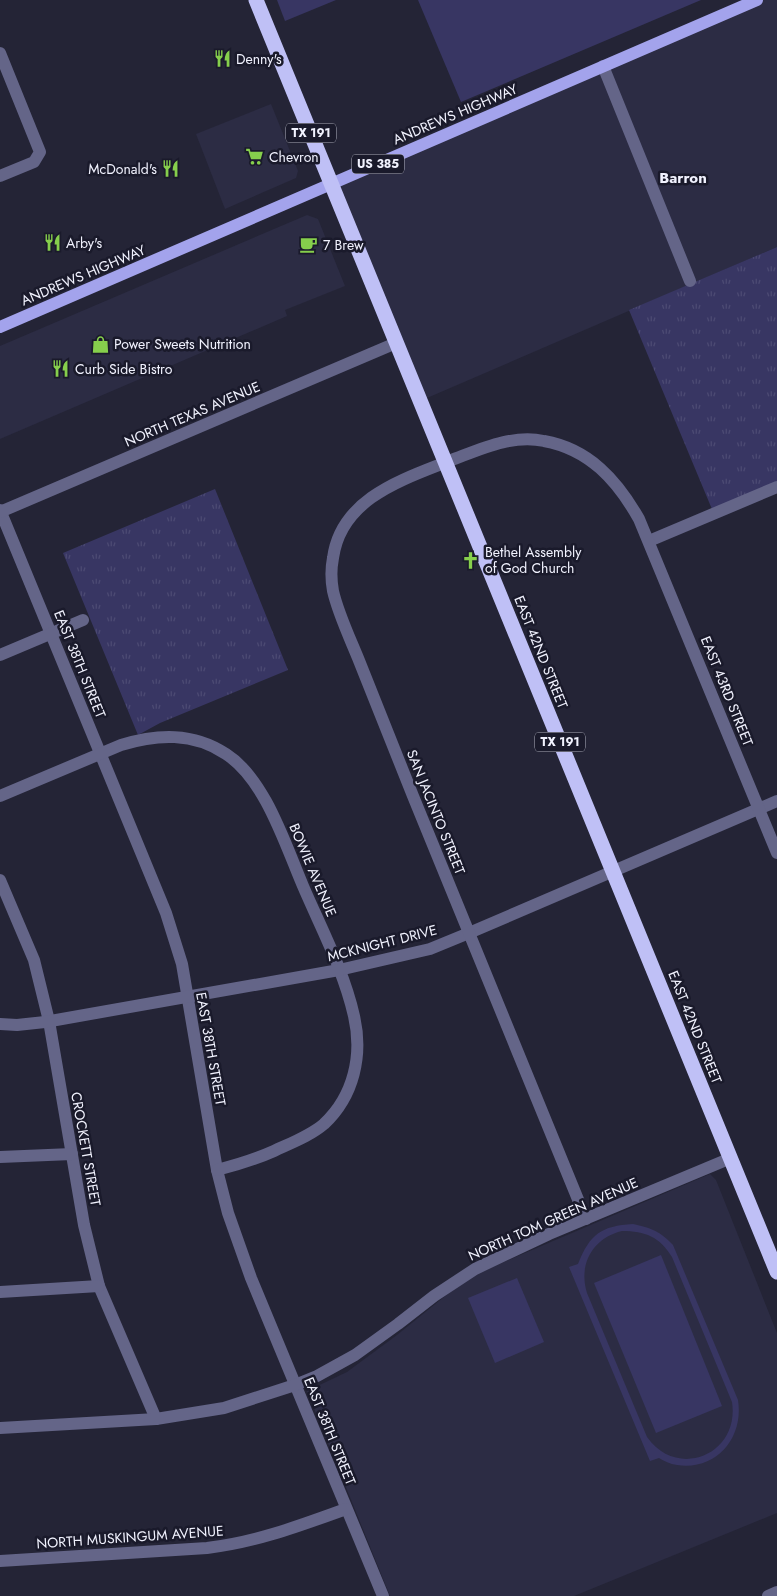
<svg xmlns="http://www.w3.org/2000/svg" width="777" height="1596" font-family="Jost,sans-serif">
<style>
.built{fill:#2c2c44}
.grass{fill:url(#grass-tufts)}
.park{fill:#383663;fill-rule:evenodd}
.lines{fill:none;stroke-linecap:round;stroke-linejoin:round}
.minor{stroke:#646588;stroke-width:12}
.major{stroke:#a3a3ec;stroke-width:12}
.highway{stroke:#bfc0f6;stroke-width:15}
.labels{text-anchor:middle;stroke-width:5;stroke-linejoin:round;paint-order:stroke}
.shield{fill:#1a1a2b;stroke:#b0b1bf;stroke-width:1}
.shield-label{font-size:12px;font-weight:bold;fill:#f1f2fe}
.poi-label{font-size:14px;fill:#f1f2fe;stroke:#1a1a2b;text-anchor:start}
.street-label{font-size:14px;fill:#f1f2fe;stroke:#1a1a2b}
.neighbourhood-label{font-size:15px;font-weight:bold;fill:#f1f2fe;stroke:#1a1a2b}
</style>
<defs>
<pattern id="grass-tufts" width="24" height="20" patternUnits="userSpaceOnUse" patternTransform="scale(1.25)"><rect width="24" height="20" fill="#383663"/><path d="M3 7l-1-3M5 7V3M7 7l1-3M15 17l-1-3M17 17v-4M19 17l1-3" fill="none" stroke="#4c4a73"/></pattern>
</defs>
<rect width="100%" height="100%" fill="#242436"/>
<!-- built -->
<g class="built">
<path d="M757 0H777V247L420 401 331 184Z"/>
<path d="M271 104 298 171 296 178 225 209 196 134Z"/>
<path d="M307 215 318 219 345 286 285 310 287 316 0 439V346Z"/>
<path d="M710 1174 716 1180 777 1333V1513L574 1596H390L307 1391 347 1372 397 1335 455 1288 478 1273Z"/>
</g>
<!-- grass -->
<g class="grass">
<path d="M777 247V487L714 514 629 310Z"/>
<path d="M215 489 288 670 160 723 138 735 63 553Z"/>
</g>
<!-- park -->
<g class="park">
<path d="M277 0H336L285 21Z"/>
<path d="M418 0H701L461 102Z"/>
<path d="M633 1224C651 1228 660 1231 673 1245L738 1400C744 1438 716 1471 677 1465 670 1464 664 1461 659 1458L650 1461 569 1267 578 1264C590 1234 601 1226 633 1224ZM622 1231C645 1231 660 1237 672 1257L732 1402C740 1455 677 1480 647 1437L587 1293C578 1264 593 1238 622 1231Z"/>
<path d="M661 1255 722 1406 656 1433 594 1283Z"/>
<path d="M517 1278 544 1342 495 1363 468 1298Z"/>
</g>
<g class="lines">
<!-- minor -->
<g class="minor">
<path d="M0 53 40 152 34 162 0 176"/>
<path d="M603 66 690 281"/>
<path d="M0 510 166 913 182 964 217 1170 228 1213 251 1278 383 1596"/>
<path d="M0 512 396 343"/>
<path d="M649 541 777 487"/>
<path d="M0 655 83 620"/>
<path d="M0 796 121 745C157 734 193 732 226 754 265 779 285 844 303 886 321 928 344 971 354 1016 363 1055 354 1096 324 1124 310 1136 291 1143 274 1151 256 1159 237 1165 217 1170"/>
<path d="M0 880 34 960 49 1021 84 1225 99 1286 156 1419"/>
<path d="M0 1024 17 1025 45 1022 339 970 430 949 469 933 777 801"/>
<path d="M0 1157 72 1154"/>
<path d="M586 1219C528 1078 471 937 413 796 395 750 376 704 358 658 349 636 338 613 333 591 331 580 331 568 333 558 341 499 401 480 449 461 479 450 511 434 544 441 589 449 617 480 639 519L777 853"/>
<path d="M0 1292 99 1286"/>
<path d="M0 1428 156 1419 224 1408 295 1385 317 1376 355 1355 398 1324 434 1296 475 1269 549 1234 731 1158"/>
<path d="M0 1561 207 1548C257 1542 299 1526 346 1509"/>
<path d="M768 1596 777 1592"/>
</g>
<!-- major -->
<path class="major" d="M0 327 757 0"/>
<!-- highway -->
<path class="highway" d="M256 0 777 1272"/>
</g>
<!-- icons -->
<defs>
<symbol id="restaurant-bare" viewBox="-9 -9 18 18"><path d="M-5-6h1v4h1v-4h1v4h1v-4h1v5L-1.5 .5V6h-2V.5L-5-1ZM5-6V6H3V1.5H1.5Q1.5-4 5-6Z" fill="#86cf4c" stroke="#1a1a2b" stroke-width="2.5" paint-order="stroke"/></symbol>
<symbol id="supermarket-bare" viewBox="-9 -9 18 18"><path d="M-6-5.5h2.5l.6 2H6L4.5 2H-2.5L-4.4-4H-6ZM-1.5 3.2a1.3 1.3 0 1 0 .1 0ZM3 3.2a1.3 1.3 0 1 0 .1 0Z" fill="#86cf4c" stroke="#1a1a2b" stroke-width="2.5" paint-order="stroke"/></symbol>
<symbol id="cafe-bare" viewBox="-9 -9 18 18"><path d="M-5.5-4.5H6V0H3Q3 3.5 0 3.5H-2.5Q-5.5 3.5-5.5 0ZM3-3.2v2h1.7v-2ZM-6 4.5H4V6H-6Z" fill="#86cf4c" stroke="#1a1a2b" stroke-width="2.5" paint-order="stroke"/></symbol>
<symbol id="shop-bare" viewBox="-9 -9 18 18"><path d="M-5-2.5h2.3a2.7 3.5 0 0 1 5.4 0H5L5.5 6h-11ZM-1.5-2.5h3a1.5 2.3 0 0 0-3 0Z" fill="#86cf4c" stroke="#1a1a2b" stroke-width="2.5" paint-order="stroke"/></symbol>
<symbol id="church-bare" viewBox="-9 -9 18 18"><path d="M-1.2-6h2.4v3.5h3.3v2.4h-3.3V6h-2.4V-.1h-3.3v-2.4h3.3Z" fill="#86cf4c" stroke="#1a1a2b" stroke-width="2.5" paint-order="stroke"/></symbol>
</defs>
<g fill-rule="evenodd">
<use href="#restaurant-bare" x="210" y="46" width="25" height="25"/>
<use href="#supermarket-bare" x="242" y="144" width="25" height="25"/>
<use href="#restaurant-bare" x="158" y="156" width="25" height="25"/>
<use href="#restaurant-bare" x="40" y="230" width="25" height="25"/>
<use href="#cafe-bare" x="296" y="232" width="25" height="25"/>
<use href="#shop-bare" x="88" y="332" width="25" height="25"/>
<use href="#restaurant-bare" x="48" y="356" width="25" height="25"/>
<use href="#church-bare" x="458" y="548" width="25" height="25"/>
</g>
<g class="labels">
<!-- shield labels -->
<g class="shield">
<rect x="286" y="123.5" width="50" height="19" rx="4"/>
<rect x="352" y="154.5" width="52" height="19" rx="4"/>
<rect x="535" y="732.5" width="50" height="19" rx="4"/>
</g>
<g class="shield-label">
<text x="311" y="137">TX 191</text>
<text x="378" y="168">US 385</text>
<text x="560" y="746">TX 191</text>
</g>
<!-- poi labels -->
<g class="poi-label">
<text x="236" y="64">Denny's</text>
<text x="269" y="162">Chevron</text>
<text x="157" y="174" text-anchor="end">McDonald's</text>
<text x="66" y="248">Arby's</text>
<text x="323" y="250">7 Brew</text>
<text x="114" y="349">Power Sweets Nutrition</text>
<text x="75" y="374">Curb Side Bistro</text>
<text x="485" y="557">Bethel Assembly<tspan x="485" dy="16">of God Church</tspan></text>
</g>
<!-- street labels -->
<g class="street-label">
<text transform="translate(455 114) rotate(-23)" y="5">ANDREWS HIGHWAY</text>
<text transform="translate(83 275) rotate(-23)" y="5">ANDREWS HIGHWAY</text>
<text transform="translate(192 414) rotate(-23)" y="5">NORTH TEXAS AVENUE</text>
<text transform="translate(541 652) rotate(68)" y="5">EAST 42ND STREET</text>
<text transform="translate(80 664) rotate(68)" y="5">EAST 38TH STREET</text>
<text transform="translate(727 691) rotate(68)" y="5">EAST 43RD STREET</text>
<text transform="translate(436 812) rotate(68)" y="5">SAN JACINTO STREET</text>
<text transform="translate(313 870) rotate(67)" y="5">BOWIE AVENUE</text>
<text transform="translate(382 943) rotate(-14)" y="5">MCKNIGHT DRIVE</text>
<text transform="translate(695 1027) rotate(68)" y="5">EAST 42ND STREET</text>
<text transform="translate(211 1049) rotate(80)" y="5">EAST 38TH STREET</text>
<text transform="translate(86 1149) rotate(80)" y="5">CROCKETT STREET</text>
<text transform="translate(553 1219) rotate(-24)" y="5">NORTH TOM GREEN AVENUE</text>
<text transform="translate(330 1431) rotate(68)" y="5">EAST 38TH STREET</text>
<text transform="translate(130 1537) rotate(-4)" y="5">NORTH MUSKINGUM AVENUE</text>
</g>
<!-- neighbourhood labels -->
<g class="neighbourhood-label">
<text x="683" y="183">Barron</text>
</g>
</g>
</svg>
